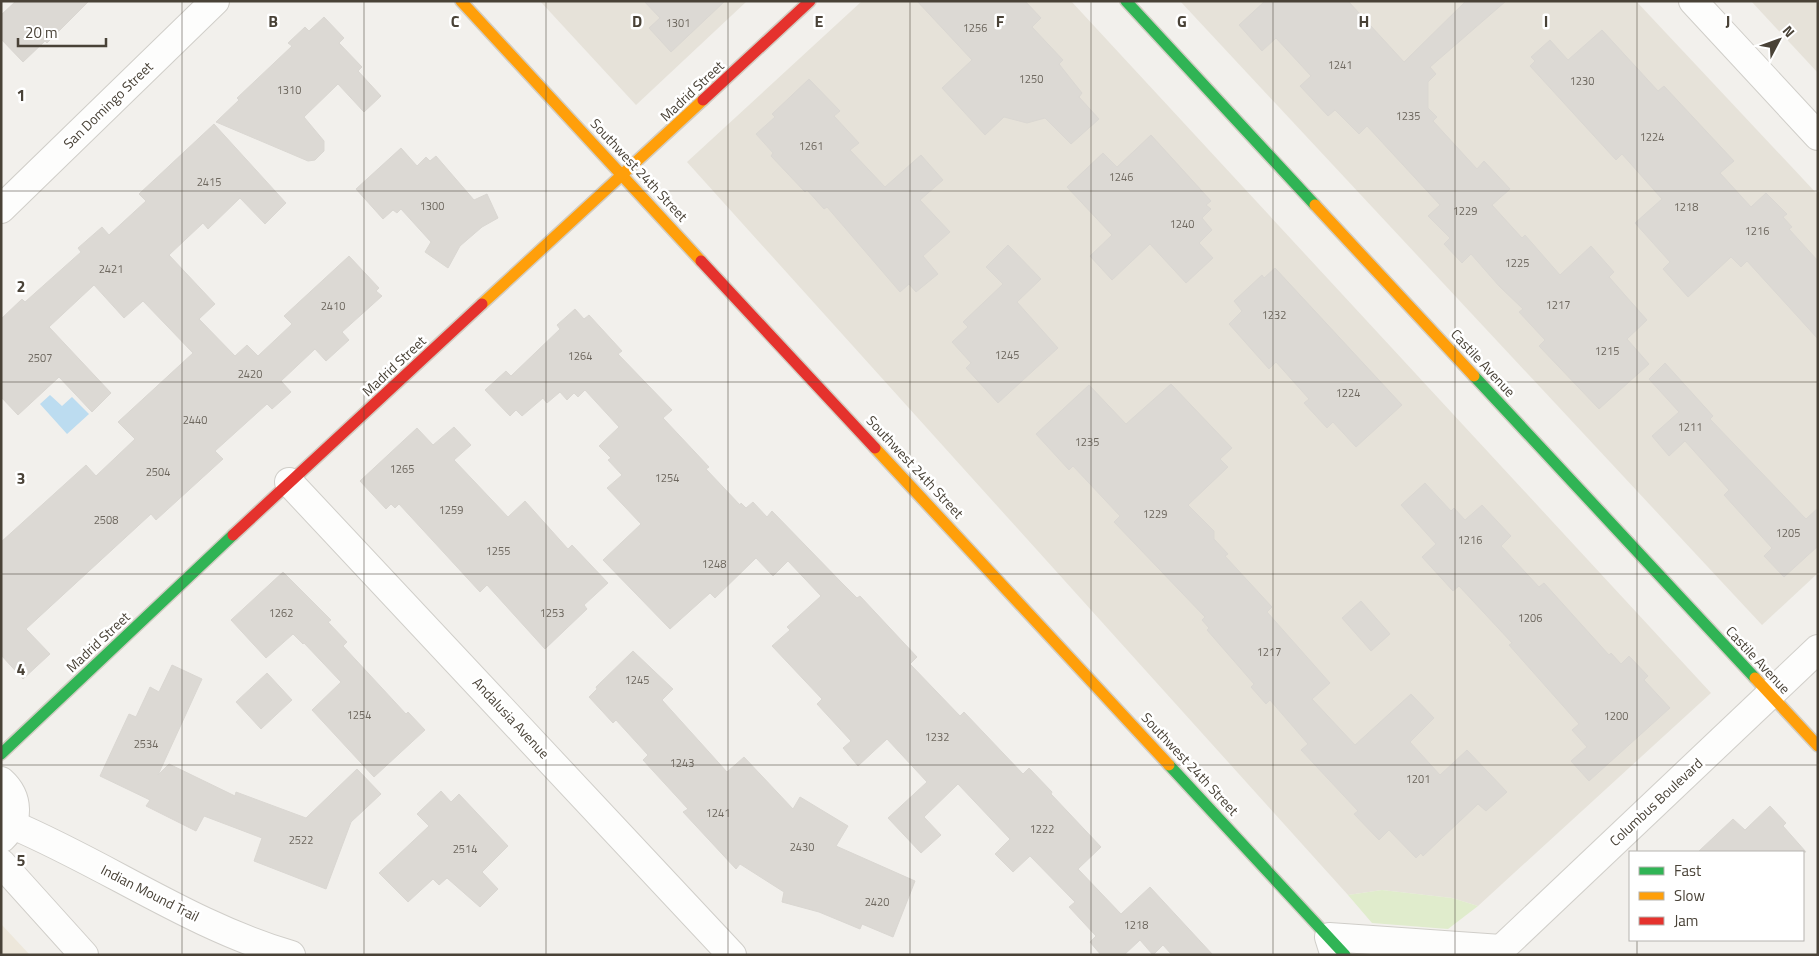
<svg xmlns="http://www.w3.org/2000/svg" width="1819" height="956" font-family="'Titillium Web',sans-serif">
<style>
.residential{fill:#e6e2d9}
.education{fill:#ede7db}
.green{fill:#e0eccc}
.water{fill:#bcdcf0}
.building{fill:#dcd9d4;stroke:#dad7d2}
.lines{fill:none;stroke-linecap:round;stroke-linejoin:round}
.street-casing{stroke:#d0cec9;stroke-width:30}
.fast-casing{stroke:#d2cdc3;stroke-width:14}
.slow-casing{stroke:#d2cdc3;stroke-width:14}
.jam-casing{stroke:#d2cdc3;stroke-width:14}
.street{stroke:#fdfdfc;stroke-width:28}
.fast{stroke:#30b455;stroke-width:11}
.slow{stroke:#ff9f0a;stroke-width:11}
.jam{stroke:#e5322d;stroke-width:11}
.grid{fill:none;stroke:#494237;stroke-width:1;stroke-opacity:0.55}
.labels{text-anchor:middle;stroke-width:5;stroke-linejoin:round;paint-order:stroke}
.number-label{font-size:11px;fill:#6e685f}
.street-label{font-size:14px;fill:#494237;stroke:#fff}
.grid-label{font-size:16px;text-anchor:middle;font-weight:bold;fill:#494237;stroke:#fff;stroke-width:5;stroke-linejoin:round;paint-order:stroke}
</style>
<rect width="100%" height="100%" fill="#f2f0ec"/>
<!-- residential -->
<g class="residential">
<path d="M540 1H747L636 105Z"/>
<path d="M862 1H1071L1711 693 1478 906 1452 898 1382 890 1348 895 687 162Z"/>
<path d="M1180 1H1636L1818 195V573L1762 625Z"/>
<path d="M1751 1H1818V73Z"/>
</g>
<!-- education -->
<path class="education" d="M1 924 30 955H1Z"/>
<!-- green -->
<path class="green" d="M1382 890 1452 898 1478 906 1448 929 1372 923 1348 895Z"/>
<!-- water -->
<path class="water" d="M50 395 62 406 72 397 89 414 67 434 40 404Z"/>
<!-- building -->
<g class="building">
<path d="M16 1H89L47 43 45 41 23 62 1 39V15Z"/>
<path d="M644 1H725L671 52 649 28 660 18Z"/>
<path d="M917 1H1025L1041 18 1032 27 1063 60 1059 64 1082 93 1079 97 1099 119 1071 144 1045 118 1027 123 1004 117 985 135 942 88 972 60Z"/>
<path d="M1265 1H1348L1404 62 1466 1H1506L1430 67 1436 74 1428 82V108L1437 117 1433 121 1477 169 1484 161 1510 189 1492 205 1522 238 1525 235 1560 275 1591 246 1614 272 1609 277 1647 320 1627 339 1649 364 1599 409 1539 346 1545 340 1519 312 1523 309 1499 286 1471 254 1462 263 1444 244 1450 238 1428 216 1440 205 1367 126 1359 134 1335 110 1328 116 1300 86 1311 76 1276 38 1262 51 1239 25Z"/>
<path d="M324 17 344 38 339 43 362 67 358 71 381 96 364 112 338 84 304 117 324 141V151L315 160 308 161 216 122 239 100 237 98 292 46 288 43 305 27 309 31Z"/>
<path d="M1602 30 1658 91 1664 86 1734 161 1720 173 1751 207 1766 193 1787 214 1783 217 1792 227 1789 229 1818 261V339L1747 261 1741 267 1731 257 1688 297 1663 269 1670 262 1635 223 1662 199 1622 154 1616 160 1530 66 1535 61 1531 57 1550 40 1568 60Z"/>
<path d="M809 79 840 111 834 116 859 143 850 150 885 187 921 155 943 180 920 200 950 232 923 256 938 274 916 292 909 284 900 292 827 207 824 209 807 190 805 192 771 156 773 153 756 134 775 117 772 114Z"/>
<path d="M214 124 286 203 265 224 240 198 208 229 203 223 169 255 215 304 199 319 235 356 247 345 258 356 292 324 284 316 349 256 379 288 376 291 382 296 342 332 349 340 326 361 315 349 281 381 291 392 272 409 267 404 215 451 223 459 156 520 151 514 26 629 50 654 23 679 1 655V542L86 465 96 476 135 439 118 422 193 353 143 301 124 318 94 285 49 327 111 393 92 412 59 377 18 415 1 397V319L22 299 25 302 81 252 78 248 102 227 109 235 146 201 139 194Z"/>
<path d="M1151 135 1211 201 1206 205 1211 209 1202 218 1212 230 1199 243 1213 258 1186 283 1150 244 1112 280 1090 256 1112 235 1067 187 1103 153 1117 167Z"/>
<path d="M401 148 417 166 426 157 430 161 436 156 474 200 487 194 498 218 482 227 460 246 448 268 425 252 431 242 401 209 397 213 393 210 383 219 356 189Z"/>
<path d="M1008 245 1041 279 1017 302 1058 348 998 403 966 368 971 363 952 342 968 327 963 322 1003 284 986 267Z"/>
<path d="M1275 268 1402 405 1356 447 1333 422 1327 428 1304 403 1309 399 1276 362 1269 369 1229 324 1242 311 1234 301 1262 275 1264 278Z"/>
<path d="M575 309 584 319 589 315 622 351 618 354 672 410 663 418 709 467 706 469 740 505 741 503 746 508 753 502 767 517 772 511 841 582 857 598 860 596 917 657 910 664 960 716 964 712 1023 774 1029 768 1052 792 1051 794 1101 847 1078 869 1121 914 1150 887 1213 955H1172L1163 945 1153 955 1140 940 1124 955H1101L1090 942 1096 936 1069 907 1075 902 1030 856 1013 872 995 854 1010 839 958 784 924 817 941 835 921 853 888 818 927 782 887 739 858 766 843 748 851 741 817 704 822 699 772 646 790 630 787 627 821 596 788 561 773 576 756 558 715 598 710 593 670 629 603 560 641 524 607 488 622 475 608 460 611 458 599 446 619 427 585 390 578 397 574 393 567 400 560 392 547 403 543 398 522 416 516 410 510 416 485 390 506 371 511 376 560 329 557 325Z"/>
<path d="M1665 363 1713 416 1710 419 1806 519 1818 508V546L1784 577 1764 556 1772 548 1724 495 1729 490 1685 441 1669 456 1652 436 1679 412 1649 379Z"/>
<path d="M1171 384 1232 448 1220 459 1228 467 1188 505 1214 531V539L1228 554 1225 556 1272 607 1267 612 1330 683 1312 699 1355 745 1411 694 1434 718 1410 742 1440 775 1467 750 1507 792 1486 811 1478 804 1423 856 1421 853 1416 858 1389 830 1379 840 1354 814 1358 811 1301 750 1308 744 1270 700 1266 704 1251 687 1254 684 1207 630 1209 628 1202 620 1205 617 1114 522 1120 516 1073 466 1069 470 1036 434 1089 385 1126 424Z"/>
<path d="M454 427 471 445 454 460 508 517 525 501 568 549 572 545 608 583 584 605 587 609 545 649 487 585 480 592 399 504 395 508 391 504 386 509 360 481 417 428 433 445Z"/>
<path d="M1425 483 1451 511 1454 508 1465 520 1482 505 1511 536 1501 546 1539 587 1544 583 1609 655 1611 653 1621 664 1629 656 1648 676 1644 680 1670 708 1589 781 1571 761 1587 747 1572 730 1579 724 1509 645 1512 643 1459 586 1453 591 1422 557 1436 544 1401 505Z"/>
<path d="M283 572 331 620 328 622 347 642 343 646 406 714 408 712 425 730 374 777 312 710 341 682 304 643 303 644 293 634 266 658 231 620Z"/>
<path d="M1361 601 1390 634 1371 651 1342 618Z"/>
<path d="M633 651 673 689 662 700 727 772 744 757 793 809 800 797 848 826 836 846 915 881 893 937 862 924 860 929 819 912 782 902 784 892 740 864 736 869 683 812 688 809 643 760 648 755 616 720 613 723 589 697 597 689 596 687Z"/>
<path d="M172 665 202 679 158 775 169 764 235 796 236 792 306 818 357 769 381 794 351 822 326 889 254 861 262 838 204 816 196 831 146 806 150 800 100 776 129 714 136 717 150 687 159 692Z"/>
<path d="M267 673 292 700 261 729 236 702Z"/>
<path d="M441 791 451 802 459 794 508 846 482 872 498 889 480 907 447 878 439 885 433 879 408 902 379 873 429 826 417 814Z"/>
<path d="M1770 806 1786 823 1783 826 1806 852H1698L1733 819 1745 830Z"/>
</g>
<g class="lines">
<defs>
<g id="street">
<path d="M1693 1 1818 136"/>
<path d="M1 209 215 1"/>
<path d="M289 482 732 955"/>
<path d="M1 781C19 797 20 821 2 838"/>
<path d="M13 825C107 865 192 926 291 955"/>
<path d="M1 863 84 955"/>
<path d="M1334 953 1329 937 1501 949V955"/>
<path d="M1495 955 1818 649"/>
</g>
<g id="fast">
<path d="M1126 1 1315 205"/>
<path d="M1474 376 1755 678"/>
<path d="M1 754 233 535"/>
<path d="M1169 765 1345 955"/>
</g>
<g id="slow">
<path d="M461 1 701 261"/>
<path d="M1315 205 1474 376"/>
<path d="M482 304 703 100"/>
<path d="M875 448 1169 765"/>
<path d="M1755 678 1818 746"/>
</g>
<g id="jam">
<path d="M703 100 810 1"/>
<path d="M701 261 875 448"/>
<path d="M233 535 482 304"/>
</g>
</defs>
<!-- street casing -->
<use href="#street" class="street-casing"/>
<!-- fast casing -->
<use href="#fast" class="fast-casing"/>
<!-- slow casing -->
<use href="#slow" class="slow-casing"/>
<!-- jam casing -->
<use href="#jam" class="jam-casing"/>
<!-- street -->
<use href="#street" class="street"/>
<!-- fast -->
<use href="#fast" class="fast"/>
<!-- slow -->
<use href="#slow" class="slow"/>
<!-- jam -->
<use href="#jam" class="jam"/>
</g>
<!-- grid -->
<path class="grid" d="M182 1V955M364 1V955M546 1V955M728 1V955M910 1V955M1091 1V955M1273 1V955M1455 1V955M1637 1V852M1 191H1818M1 382H1818M1 574H1818M1 765H1818M1637 940V955"/>
<g class="labels">
<!-- number labels -->
<g class="number-label">
<text x="678" y="27">1301</text>
<text x="975" y="32">1256</text>
<text x="1340" y="69">1241</text>
<text x="1031" y="83">1250</text>
<text x="1582" y="85">1230</text>
<text x="289" y="94">1310</text>
<text x="1408" y="120">1235</text>
<text x="1652" y="141">1224</text>
<text x="811" y="150">1261</text>
<text x="1121" y="181">1246</text>
<text x="209" y="186">2415</text>
<text x="432" y="210">1300</text>
<text x="1686" y="211">1218</text>
<text x="1465" y="215">1229</text>
<text x="1182" y="228">1240</text>
<text x="1757" y="235">1216</text>
<text x="1517" y="267">1225</text>
<text x="111" y="273">2421</text>
<text x="1558" y="309">1217</text>
<text x="333" y="310">2410</text>
<text x="1274" y="319">1232</text>
<text x="1607" y="355">1215</text>
<text x="1007" y="359">1245</text>
<text x="580" y="360">1264</text>
<text x="40" y="362">2507</text>
<text x="250" y="378">2420</text>
<text x="1348" y="397">1224</text>
<text x="195" y="424">2440</text>
<text x="1690" y="431">1211</text>
<text x="1087" y="446">1235</text>
<text x="402" y="473">1265</text>
<text x="158" y="476">2504</text>
<text x="667" y="482">1254</text>
<text x="451" y="514">1259</text>
<text x="1155" y="518">1229</text>
<text x="106" y="524">2508</text>
<text x="1788" y="537">1205</text>
<text x="1470" y="544">1216</text>
<text x="498" y="555">1255</text>
<text x="714" y="568">1248</text>
<text x="281" y="617">1262</text>
<text x="552" y="617">1253</text>
<text x="1530" y="622">1206</text>
<text x="1269" y="656">1217</text>
<text x="637" y="684">1245</text>
<text x="359" y="719">1254</text>
<text x="1616" y="720">1200</text>
<text x="937" y="741">1232</text>
<text x="146" y="748">2534</text>
<text x="682" y="767">1243</text>
<text x="1418" y="783">1201</text>
<text x="718" y="817">1241</text>
<text x="1042" y="833">1222</text>
<text x="301" y="844">2522</text>
<text x="802" y="851">2430</text>
<text x="465" y="853">2514</text>
<text x="877" y="906">2420</text>
<text x="1136" y="929">1218</text>
</g>
<!-- street labels -->
<g class="street-label">
<text transform="translate(692 91) rotate(-43)" y="5">Madrid Street</text>
<text transform="translate(108 105) rotate(-44)" y="5">San Domingo Street</text>
<text transform="translate(639 170) rotate(47)" y="5">Southwest 24th Street</text>
<text transform="translate(1483 363) rotate(47)" y="5">Castile Avenue</text>
<text transform="translate(394 366) rotate(-43)" y="5">Madrid Street</text>
<text transform="translate(915 467) rotate(47)" y="5">Southwest 24th Street</text>
<text transform="translate(98 642) rotate(-43)" y="5">Madrid Street</text>
<text transform="translate(1758 660) rotate(47)" y="5">Castile Avenue</text>
<text transform="translate(511 718) rotate(47)" y="5">Andalusia Avenue</text>
<text transform="translate(1190 764) rotate(47)" y="5">Southwest 24th Street</text>
<text transform="translate(1656 802) rotate(-43)" y="5">Columbus Boulevard</text>
<text transform="translate(150 893) rotate(27)" y="5">Indian Mound Trail</text>
</g>
</g>
<g class="grid-label">
<text x="273" y="27">B</text>
<text x="455" y="27">C</text>
<text x="637" y="27">D</text>
<text x="819" y="27">E</text>
<text x="1000" y="27">F</text>
<text x="1182" y="27">G</text>
<text x="1364" y="27">H</text>
<text x="1546" y="27">I</text>
<text x="1728" y="27">J</text>
<text x="21" y="101">1</text>
<text x="21" y="292">2</text>
<text x="21" y="484">3</text>
<text x="21" y="675">4</text>
<text x="21" y="866">5</text>
</g>
<!-- border -->
<rect width="1819" height="956" fill="none" stroke="#494237" stroke-width="5"/>
<!-- legend -->
<rect x="1629" y="851" width="175" height="90" fill="#ffffff" stroke="#b6b3af"/>
<rect x="1639" y="867" width="25" height="8" fill="#30b455" stroke="#b6b3af"/>
<text x="1674" y="876" font-size="15" fill="#494237">Fast</text>
<rect x="1639" y="892" width="25" height="8" fill="#ff9f0a" stroke="#b6b3af"/>
<text x="1674" y="901" font-size="15" fill="#494237">Slow</text>
<rect x="1639" y="917" width="25" height="8" fill="#e5322d" stroke="#b6b3af"/>
<text x="1674" y="926" font-size="15" fill="#494237">Jam</text>
<!-- north arrow -->
<g transform="translate(1779 40) rotate(49)" stroke="#ffffff" stroke-width="4" paint-order="stroke">
<path d="M0-4L9 19L0 12L-9 19Z" fill="#494237"/>
<text y="-8" font-size="14" font-weight="bold" text-anchor="middle" fill="#494237">N</text>
</g>
<!-- scale -->
<path d="M18 38v8h88v-8" fill="none" stroke="#494237" stroke-width="2.5"/>
<text x="25" y="38" font-size="15" fill="#494237" stroke="#ffffff" stroke-width="4" paint-order="stroke">20 m</text>
</svg>
